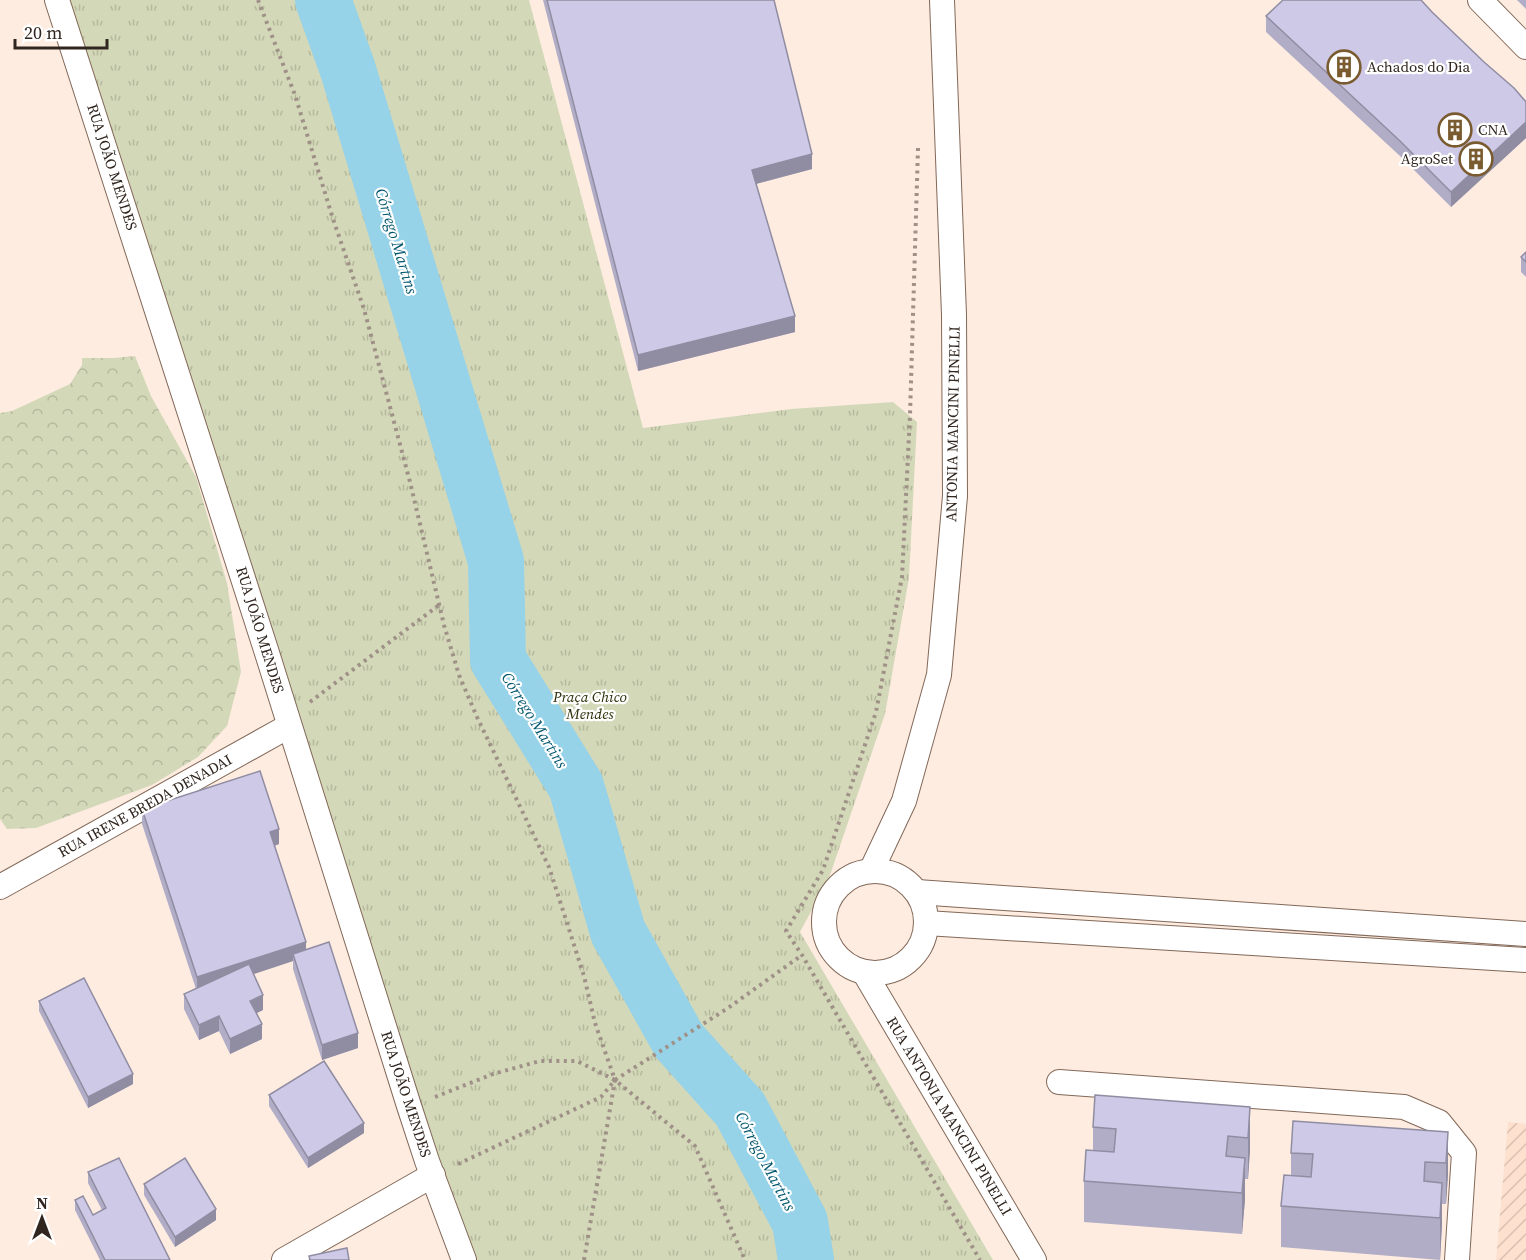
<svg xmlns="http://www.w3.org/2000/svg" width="1526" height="1260" font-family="'Source Serif 4',serif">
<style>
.industrial{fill:url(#industrial-furrows)}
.grass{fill:url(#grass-tufts)}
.forest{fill:url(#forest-crowns)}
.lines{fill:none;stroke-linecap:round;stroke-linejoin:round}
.river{stroke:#96d2e8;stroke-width:56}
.minor-casing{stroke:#826858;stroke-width:26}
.path{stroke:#9f9187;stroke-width:4;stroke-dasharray:3 4.5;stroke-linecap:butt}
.minor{stroke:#fff;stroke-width:24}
.wall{fill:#b1adc7}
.shaded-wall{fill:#908da2}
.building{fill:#cec9e7;stroke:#908da2;stroke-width:1.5}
.labels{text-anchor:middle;stroke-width:4.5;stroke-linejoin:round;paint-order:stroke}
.poi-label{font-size:15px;fill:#31261f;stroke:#fff;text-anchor:start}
.street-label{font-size:15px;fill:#31261f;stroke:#fff}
.park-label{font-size:15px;font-style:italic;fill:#2e3109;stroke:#fff}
.water-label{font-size:16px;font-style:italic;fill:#02576d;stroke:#fff}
</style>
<defs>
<pattern id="industrial-furrows" width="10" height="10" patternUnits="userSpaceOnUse" patternTransform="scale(1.5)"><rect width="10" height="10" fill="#fee0ce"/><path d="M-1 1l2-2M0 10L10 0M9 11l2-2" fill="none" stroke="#dac0b0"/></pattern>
<pattern id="grass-tufts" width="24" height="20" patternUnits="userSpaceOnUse" patternTransform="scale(1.5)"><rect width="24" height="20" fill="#d3d8b8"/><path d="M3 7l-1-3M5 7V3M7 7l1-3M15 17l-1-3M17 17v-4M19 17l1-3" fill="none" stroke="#b6b99e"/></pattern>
<pattern id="forest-crowns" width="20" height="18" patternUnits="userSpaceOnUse" patternTransform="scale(1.5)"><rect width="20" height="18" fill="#d3d8b8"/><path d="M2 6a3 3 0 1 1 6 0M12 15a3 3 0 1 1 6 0" fill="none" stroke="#b6b99e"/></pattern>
</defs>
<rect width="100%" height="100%" fill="#feece1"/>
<!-- industrial -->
<path class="industrial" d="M1508 1122 1526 1124V1260H1496Z"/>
<!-- grass -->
<path class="grass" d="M65 0H529L643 428 791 409 893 402 917 422 909 578 885 714 829 878 800 932 993 1260H472L434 1155Z"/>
<!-- forest -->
<path class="forest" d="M135 356 151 396 196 477 227 583 241 672 227 726 198 757 152 785 36 828 7 829 0 819V413L12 411 70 384 82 365V358H114Z"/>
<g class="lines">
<!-- river -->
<path class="river" d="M323 0 348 70 496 561 498 660 576 786 618 932 679 1041 740 1109 800 1222 806 1260"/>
<defs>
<g id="minor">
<path d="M57 0 267 653 409 1106 427 1161 464 1260"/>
<path d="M1480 0 1526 47"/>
<circle cx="875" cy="922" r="51"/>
<path d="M871 871 904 801 939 675 955 496 954 315 942 0"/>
<path d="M0 887 289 726"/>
<path d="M917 892 1526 934"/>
<path d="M926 923 1526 960"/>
<path d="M864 972 1034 1260"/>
<path d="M1059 1082 1404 1107 1439 1122 1464 1153 1457 1260"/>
<path d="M284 1260 433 1175"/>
</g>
</defs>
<!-- minor casing -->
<use href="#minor" class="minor-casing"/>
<!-- path -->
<g class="path">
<path d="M258 0 295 95 333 219 364 309 410 482 444 625 459 675 477 717 549 867 584 976 595 1023 615 1080 584 1260"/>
<path d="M918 148 910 415 902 577 876 712 823 870 786 931 802 955 980 1260"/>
<path d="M310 702 439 605"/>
<path d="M435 1097 493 1074 540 1061H577L615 1080 695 1146 745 1260"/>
<path d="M458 1164 601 1097 615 1080 728 1008 802 955"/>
</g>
<!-- minor -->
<use href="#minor" class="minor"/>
</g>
<!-- wall -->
<g class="wall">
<path d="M543 0H774L812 169 756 184 795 332 638 371Z"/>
<path d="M1517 0H1526V9Z"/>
<path d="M1432 12 1526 102V138L1451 207 1400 156 1266 32V16Z"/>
<path d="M1526 252V277L1521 272V257Z"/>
<path d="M142 809 279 844 275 846 306 950 358 1048 322 1060 293 969V961L253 974 263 1010 257 1013 262 1039 230 1054 219 1031 199 1040 184 1009V994L196 989 142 824Z"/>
<path d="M39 1001 133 1084 88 1108 39 1011Z"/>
<path d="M269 1095 364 1133 308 1168 269 1106Z"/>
<path d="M1250 1107V1149L1248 1179H1245V1199L1242 1234 1084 1222V1181L1093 1151V1127Z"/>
<path d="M1448 1132V1174L1446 1204H1442V1224L1440 1260 1281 1247V1206L1291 1175V1153Z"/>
<path d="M88 1172 170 1260H100L75 1210V1200L93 1215 102 1210 88 1183Z"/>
<path d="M144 1184 216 1220 175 1247 144 1195Z"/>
</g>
<!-- shaded-wall -->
<g class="shaded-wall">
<path d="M1526 122V138L1451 207V192Z"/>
<path d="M812 154V169L752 185V170Z"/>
<path d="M795 316V332L638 371V355Z"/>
<path d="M279 829V844L270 847V832Z"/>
<path d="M306 942V957L293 954V961L197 993V977Z"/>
<path d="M263 995V1010L250 1016V1001Z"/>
<path d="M219 1016V1031L199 1040V1025Z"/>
<path d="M262 1024V1039L230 1054V1039Z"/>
<path d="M358 1033V1048L322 1060V1045Z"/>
<path d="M133 1074V1084L88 1108V1097Z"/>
<path d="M1250 1107V1149L1248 1179V1138Z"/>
<path d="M364 1123V1133L308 1168V1158Z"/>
<path d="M1448 1132V1174L1446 1204V1163Z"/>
<path d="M1245 1158V1199L1242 1234V1193Z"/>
<path d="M1442 1183V1224L1440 1260V1218Z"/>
<path d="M216 1209V1220L175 1247V1237Z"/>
</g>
<!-- building -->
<g class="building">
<path d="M547 0H774L812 154 752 170 795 316 638 355Z"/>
<path d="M1283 0H1421L1432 12 1484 62 1514 88 1526 102V122L1451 192 1400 141 1266 16Z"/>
<path d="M1526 252V262L1521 257Z"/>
<path d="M260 771 279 829 270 832 306 942 197 977 142 809Z"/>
<path d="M329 942 358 1033 322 1045 293 954Z"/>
<path d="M249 964 263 995 250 1001 262 1024 230 1039 219 1016 199 1025 184 994Z"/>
<path d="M84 978 133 1074 88 1097 39 1001Z"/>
<path d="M324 1061 364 1123 308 1158 269 1095Z"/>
<path d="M1095 1095 1250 1107 1248 1138 1228 1136 1226 1156 1245 1158 1242 1193 1084 1181 1086 1150 1114 1152 1116 1129 1093 1127Z"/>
<path d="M1293 1121 1448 1132 1446 1163 1425 1162 1424 1181 1442 1183 1440 1218 1281 1206 1284 1175 1311 1177 1313 1154 1291 1153Z"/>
<path d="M119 1158 170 1260H105L75 1200 83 1196 93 1215 106 1208 88 1172Z"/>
<path d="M185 1158 216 1209 175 1237 144 1184Z"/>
<path d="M347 1248 349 1260H310L309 1256Z"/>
</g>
<!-- icons -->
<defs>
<symbol id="building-ring" viewBox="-11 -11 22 22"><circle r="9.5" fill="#fff" stroke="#795b2f" stroke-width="1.5"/><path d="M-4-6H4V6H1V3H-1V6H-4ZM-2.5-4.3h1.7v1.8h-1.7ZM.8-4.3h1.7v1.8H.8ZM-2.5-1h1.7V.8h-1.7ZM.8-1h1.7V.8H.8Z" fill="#795b2f"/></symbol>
</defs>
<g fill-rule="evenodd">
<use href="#building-ring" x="1325" y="48" width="38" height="38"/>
<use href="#building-ring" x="1436" y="111" width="38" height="38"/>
<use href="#building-ring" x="1457" y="140" width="38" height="38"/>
</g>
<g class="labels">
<!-- poi labels -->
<g class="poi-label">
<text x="1367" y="72">Achados do Dia</text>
<text x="1478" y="135">CNA</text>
<text x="1453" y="164" text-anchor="end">AgroSet</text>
</g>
<!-- street labels -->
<g class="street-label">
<text transform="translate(112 167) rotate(72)" y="5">RUA JOÃO MENDES</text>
<text transform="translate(953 424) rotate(-89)" y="5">ANTONIA MANCINI PINELLI</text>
<text transform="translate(260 630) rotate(73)" y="5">RUA JOÃO MENDES</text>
<text transform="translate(145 806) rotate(-29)" y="5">RUA IRENE BREDA DENADAI</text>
<text transform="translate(406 1094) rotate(72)" y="5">RUA JOÃO MENDES</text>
<text transform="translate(949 1116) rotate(59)" y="5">RUA ANTONIA MANCINI PINELLI</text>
</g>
<!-- park labels -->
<g class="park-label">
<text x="590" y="702">Praça Chico<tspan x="590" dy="17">Mendes</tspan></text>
</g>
<!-- water labels -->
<g class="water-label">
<text transform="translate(397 241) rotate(73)" y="6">Córrego Martins</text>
<text transform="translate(535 720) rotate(58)" y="6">Córrego Martins</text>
<text transform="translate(766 1161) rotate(62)" y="6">Córrego Martins</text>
</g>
</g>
<!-- north arrow -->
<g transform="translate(42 1218)" stroke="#ffffff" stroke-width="4.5" paint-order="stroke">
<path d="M0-4.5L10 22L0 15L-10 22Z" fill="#31261f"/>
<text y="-9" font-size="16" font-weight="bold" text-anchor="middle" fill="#31261f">N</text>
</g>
<!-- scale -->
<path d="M15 39v9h92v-9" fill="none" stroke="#31261f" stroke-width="3"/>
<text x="24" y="39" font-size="18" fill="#31261f" stroke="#ffffff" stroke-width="4.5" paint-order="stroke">20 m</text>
</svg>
